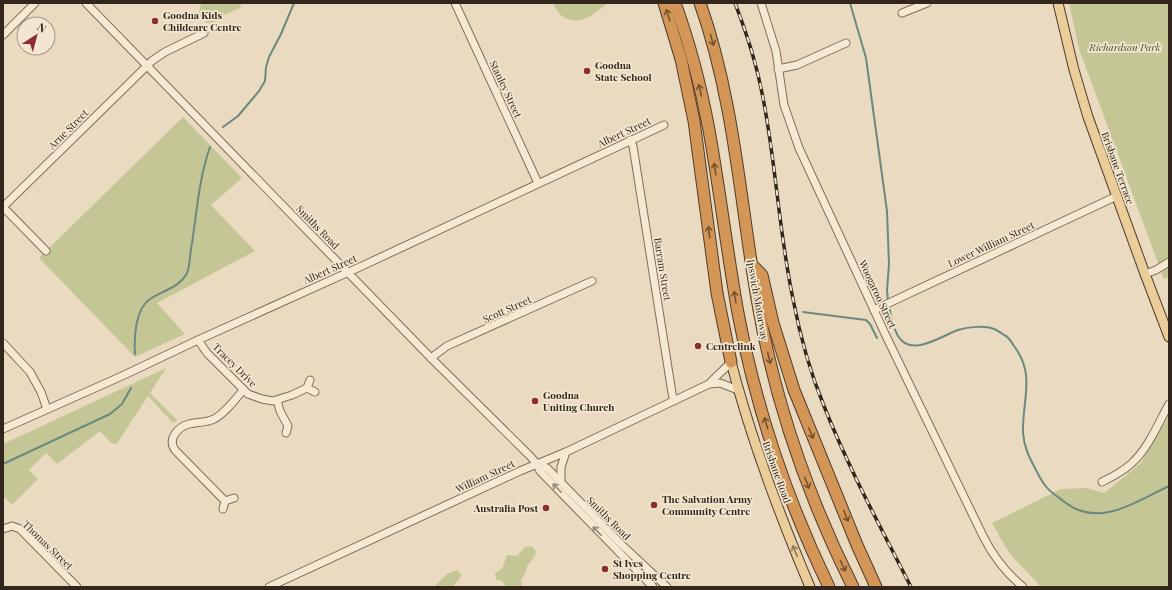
<svg xmlns="http://www.w3.org/2000/svg" width="1172" height="590" font-family="'Playfair Display',serif">
<style>
.green{fill:#c4c795}
.lines{fill:none;stroke-linecap:round;stroke-linejoin:round}
.stream{stroke:#6b8980;stroke-width:2}
.minor-casing{stroke:#816d5a;stroke-width:9}
.major-casing{stroke:#4f3b2e;stroke-width:11}
.highway-casing{stroke:#4f3b2e;stroke-width:13}
.minor{stroke:#f5e9d2;stroke-width:7}
.major{stroke:#ebcd9a;stroke-width:9}
.highway{stroke:#d49656;stroke-width:11}
.rail-casing{stroke:#32261d;stroke-width:3.5}
.rail{stroke:#f2e6cf;stroke-width:2;stroke-dasharray:6;stroke-linecap:butt}
.oneway{stroke:#735334}
.oneway2{stroke:#948878}
.oneway3{stroke:#8e7a5c}
.poi-dot{fill:#8b2e34;stroke:#f2e6cf;stroke-width:1.5}
.labels{text-anchor:middle;stroke-width:3.5;stroke-linejoin:round;paint-order:stroke}
.poi-label{font-size:10px;font-weight:bold;fill:#32261d;stroke:#f2e6cf;text-anchor:start}
.park-label{font-size:10px;font-style:italic;fill:#454d25;stroke:#f2e6cf}
.street-label{font-size:10px;fill:#32261d;stroke:#f2e6cf}
</style>
<rect width="100%" height="100%" fill="#eadbc0"/>
<!-- green -->
<g class="green">
<path d="M202 3H242L240 8 224 15 215 22 207 23 199 15 200 7Z"/>
<path d="M552 3H607C596 14 578 28 562 16 558 13 555 7 552 3Z"/>
<path d="M1069 3H1167L1169 7V277L1164 279 1079 49Z"/>
<path d="M183 117 242 178 211 205 255 251 157 303 185 334 135 357 39 258Z"/>
<path d="M166 368 150 393 177 420 173 423 148 396 116 445 113 443 112 444 100 431 57 464 46 453 29 470 38 479 12 505 3 496V444Z"/>
<path d="M1169 416V587H1041L1011 555 1002 541 992 523 1061 489 1087 488 1104 493 1140 464Z"/>
<path d="M529 546 533 547 536 552C534 560 530 561 527 567 525 572 524 576 521 580L522 587H506L502 581 496 580 495 573 502 569 507 555 517 556 524 548Z"/>
<path d="M457 570 462 575 453 587H434L447 574Z"/>
</g>
<g class="lines">
<!-- stream -->
<g class="stream">
<path d="M850 3 866 58 887 211 889 264 887 290 888 301"/>
<path d="M223 127 238 116 259 91 265 81 266 67 269 57 281 34 294 3"/>
<path d="M890 310C891 320 893 327 898 336 911 358 941 336 958 330 968 327 984 325 994 329 997 330 1001 333 1004 335 1009 337 1011 341 1014 346 1036 375 1022 400 1023 433 1024 447 1029 457 1036 470 1042 482 1046 489 1058 497 1063 501 1069 506 1076 509 1108 523 1141 499 1169 486"/>
<path d="M803 312 866 320 870 324 877 338"/>
<path d="M135 354C134 338 135 309 150 299 162 291 179 288 187 273 190 267 190 251 192 243 197 211 199 178 210 147"/>
<path d="M3 464 110 414 122 404 131 388"/>
</g>
<defs>
<g id="minor">
<path d="M86 3 431 358 530 456 537 464 547 468 622 545 667 587"/>
<path d="M455 3 538 183"/>
<path d="M761 3 776 51 784 105 799 148 887 338 983 536C993 556 1006 573 1023 587"/>
<path d="M902 13 927 3"/>
<path d="M3 35 35 3"/>
<path d="M778 69 797 65 846 43"/>
<path d="M630 140 633 146 672 393 674 401"/>
<path d="M3 207 153 60 165 52 204 33"/>
<path d="M3 207 46 251"/>
<path d="M1145 274 1156 270 1169 262"/>
<path d="M874 310 1117 196"/>
<path d="M198 340 207 353 248 394 262 399 273 401 292 395 307 388"/>
<path d="M3 343 30 372 41 392 47 409"/>
<path d="M431 358 447 346 592 281"/>
<path d="M310 380 307 388 315 392"/>
<path d="M709 384C716 376 724 370 731 362"/>
<path d="M277 400 280 411 288 426 286 433"/>
<path d="M3 429 122 376 198 340 362 266 664 125"/>
<path d="M537 464 540 471 653 587"/>
<path d="M1102 482C1112 477 1122 472 1131 464 1148 449 1158 424 1169 404"/>
<path d="M561 483V467L566 452"/>
<path d="M225 501 234 498"/>
<path d="M223 509 225 501 175 450C167 439 178 427 189 424 197 422 206 423 214 419 225 413 235 400 243 390"/>
<path d="M3 529 12 526 20 529 77 587"/>
<path d="M269 587 520 471 566 452 709 384 720 383 738 390"/>
</g>
<g id="major">
<path d="M1058 3 1074 70 1088 117 1145 274 1169 337"/>
<path d="M731 362C751 439 779 514 810 587"/>
</g>
<g id="highway">
<path d="M664 3 681 59 694 121 717 293 731 362"/>
<path d="M675 3C690 44 701 87 709 130 720 191 727 252 738 313 756 408 787 500 829 587"/>
<path d="M700 3C734 99 740 200 757 299 774 399 808 497 853 587"/>
<path d="M752 265 762 275 773 323 794 390 857 545 876 587"/>
</g>
</defs>
<!-- minor casing -->
<use href="#minor" class="minor-casing"/>
<!-- major casing -->
<use href="#major" class="major-casing"/>
<!-- highway casing -->
<use href="#highway" class="highway-casing"/>
<!-- minor -->
<use href="#minor" class="minor"/>
<!-- major -->
<use href="#major" class="major"/>
<!-- highway -->
<use href="#highway" class="highway"/>
<defs>
<path id="rail" d="M735 3C747 34 757 65 763 98 776 164 779 233 793 299 800 336 810 372 824 406 848 467 881 528 911 587"/>
</defs>
<!-- rail casing -->
<use href="#rail" class="rail-casing"/>
<!-- rail -->
<use href="#rail" class="rail"/>
</g>
<!-- one-way arrows -->
<defs><path id="oneway-shaft" d="M-6 0H5M1.5-3L5.5 0L1.5 3" fill="none" stroke-width="1.6" stroke-linecap="round" stroke-linejoin="round"/></defs>
<g class="oneway">
<use href="#oneway-shaft" transform="translate(668 15) rotate(-107)"/>
<use href="#oneway-shaft" transform="translate(712 40) rotate(74)"/>
<use href="#oneway-shaft" transform="translate(700 90) rotate(-103)"/>
<use href="#oneway-shaft" transform="translate(715 169) rotate(-99)"/>
<use href="#oneway-shaft" transform="translate(709 232) rotate(-97)"/>
<use href="#oneway-shaft" transform="translate(735 297) rotate(-99)"/>
<use href="#oneway-shaft" transform="translate(769 358) rotate(76)"/>
<use href="#oneway-shaft" transform="translate(766 423) rotate(-107)"/>
<use href="#oneway-shaft" transform="translate(811 433) rotate(67)"/>
<use href="#oneway-shaft" transform="translate(807 483) rotate(69)"/>
<use href="#oneway-shaft" transform="translate(846 516) rotate(68)"/>
<use href="#oneway-shaft" transform="translate(843 566) rotate(64)"/>
</g>
<g class="oneway2">
<use href="#oneway-shaft" transform="translate(557 488) rotate(-134)"/>
<use href="#oneway-shaft" transform="translate(597 531) rotate(-134)"/>
</g>
<use class="oneway3" href="#oneway-shaft" transform="translate(795 551) rotate(-112)"/>
<!-- markers -->
<g class="poi-dot">
<circle cx="155" cy="21" r="4"/>
<circle cx="587" cy="71" r="4"/>
<circle cx="698" cy="346" r="4"/>
<circle cx="535" cy="401" r="4"/>
<circle cx="654" cy="505" r="4"/>
<circle cx="546" cy="508" r="4"/>
<circle cx="605" cy="569" r="4"/>
</g>
<g class="labels">
<!-- poi labels -->
<g class="poi-label">
<text x="163" y="19">Goodna Kids<tspan x="163" dy="12">Childcare Centre</tspan></text>
<text x="595" y="69">Goodna<tspan x="595" dy="12">State School</tspan></text>
<text x="706" y="350">Centrelink</text>
<text x="543" y="399">Goodna<tspan x="543" dy="12">Uniting Church</tspan></text>
<text x="662" y="503">The Salvation Army<tspan x="662" dy="12">Community Centre</tspan></text>
<text x="538" y="512" text-anchor="end">Australia Post</text>
<text x="613" y="567">St Ives<tspan x="613" dy="12">Shopping Centre</tspan></text>
</g>
<!-- park labels -->
<g class="park-label">
<text x="1125" y="51">Richardson Park</text>
</g>
<!-- street labels -->
<g class="street-label">
<text transform="translate(506 89) rotate(65)" y="4">Stanley Street</text>
<text transform="translate(68 129) rotate(-45)" y="4">Arne Street</text>
<text transform="translate(624 132) rotate(-25)" y="4">Albert Street</text>
<text transform="translate(1118 168) rotate(70)" y="4">Brisbane Terrace</text>
<text transform="translate(318 227) rotate(46)" y="4">Smiths Road</text>
<text transform="translate(991 244) rotate(-25)" y="4">Lower William Street</text>
<text transform="translate(330 269) rotate(-24)" y="4">Albert Street</text>
<text transform="translate(663 269) rotate(81)" y="4">Barram Street</text>
<text transform="translate(878 294) rotate(65)" y="4">Woogaroo Street</text>
<text transform="translate(758 300) rotate(80)" y="4">Ipswich Motorway</text>
<text transform="translate(507 309) rotate(-24)" y="4">Scott Street</text>
<text transform="translate(235 365) rotate(45)" y="4">Tracey Drive</text>
<text transform="translate(777 472) rotate(70)" y="4">Brisbane Road</text>
<text transform="translate(485 476) rotate(-25)" y="4">William Street</text>
<text transform="translate(609 518) rotate(45)" y="4">Smiths Road</text>
<text transform="translate(48 545) rotate(44)" y="4">Thomas Street</text>
</g>
</g>
<!-- border -->
<rect width="1172" height="590" fill="none" stroke="#32261d" stroke-width="8"/>
<!-- north arrow -->
<g transform="translate(36 36) rotate(36)"><circle r="19" fill="#f2e6cf" stroke="#a59988"/>
<path d="M0-3L7 15L0 10L-7 15Z" fill="#8b2e34"/>
<text y="-6" font-size="11" font-weight="bold" text-anchor="middle" fill="#32261d">N</text>
</g>
</svg>
